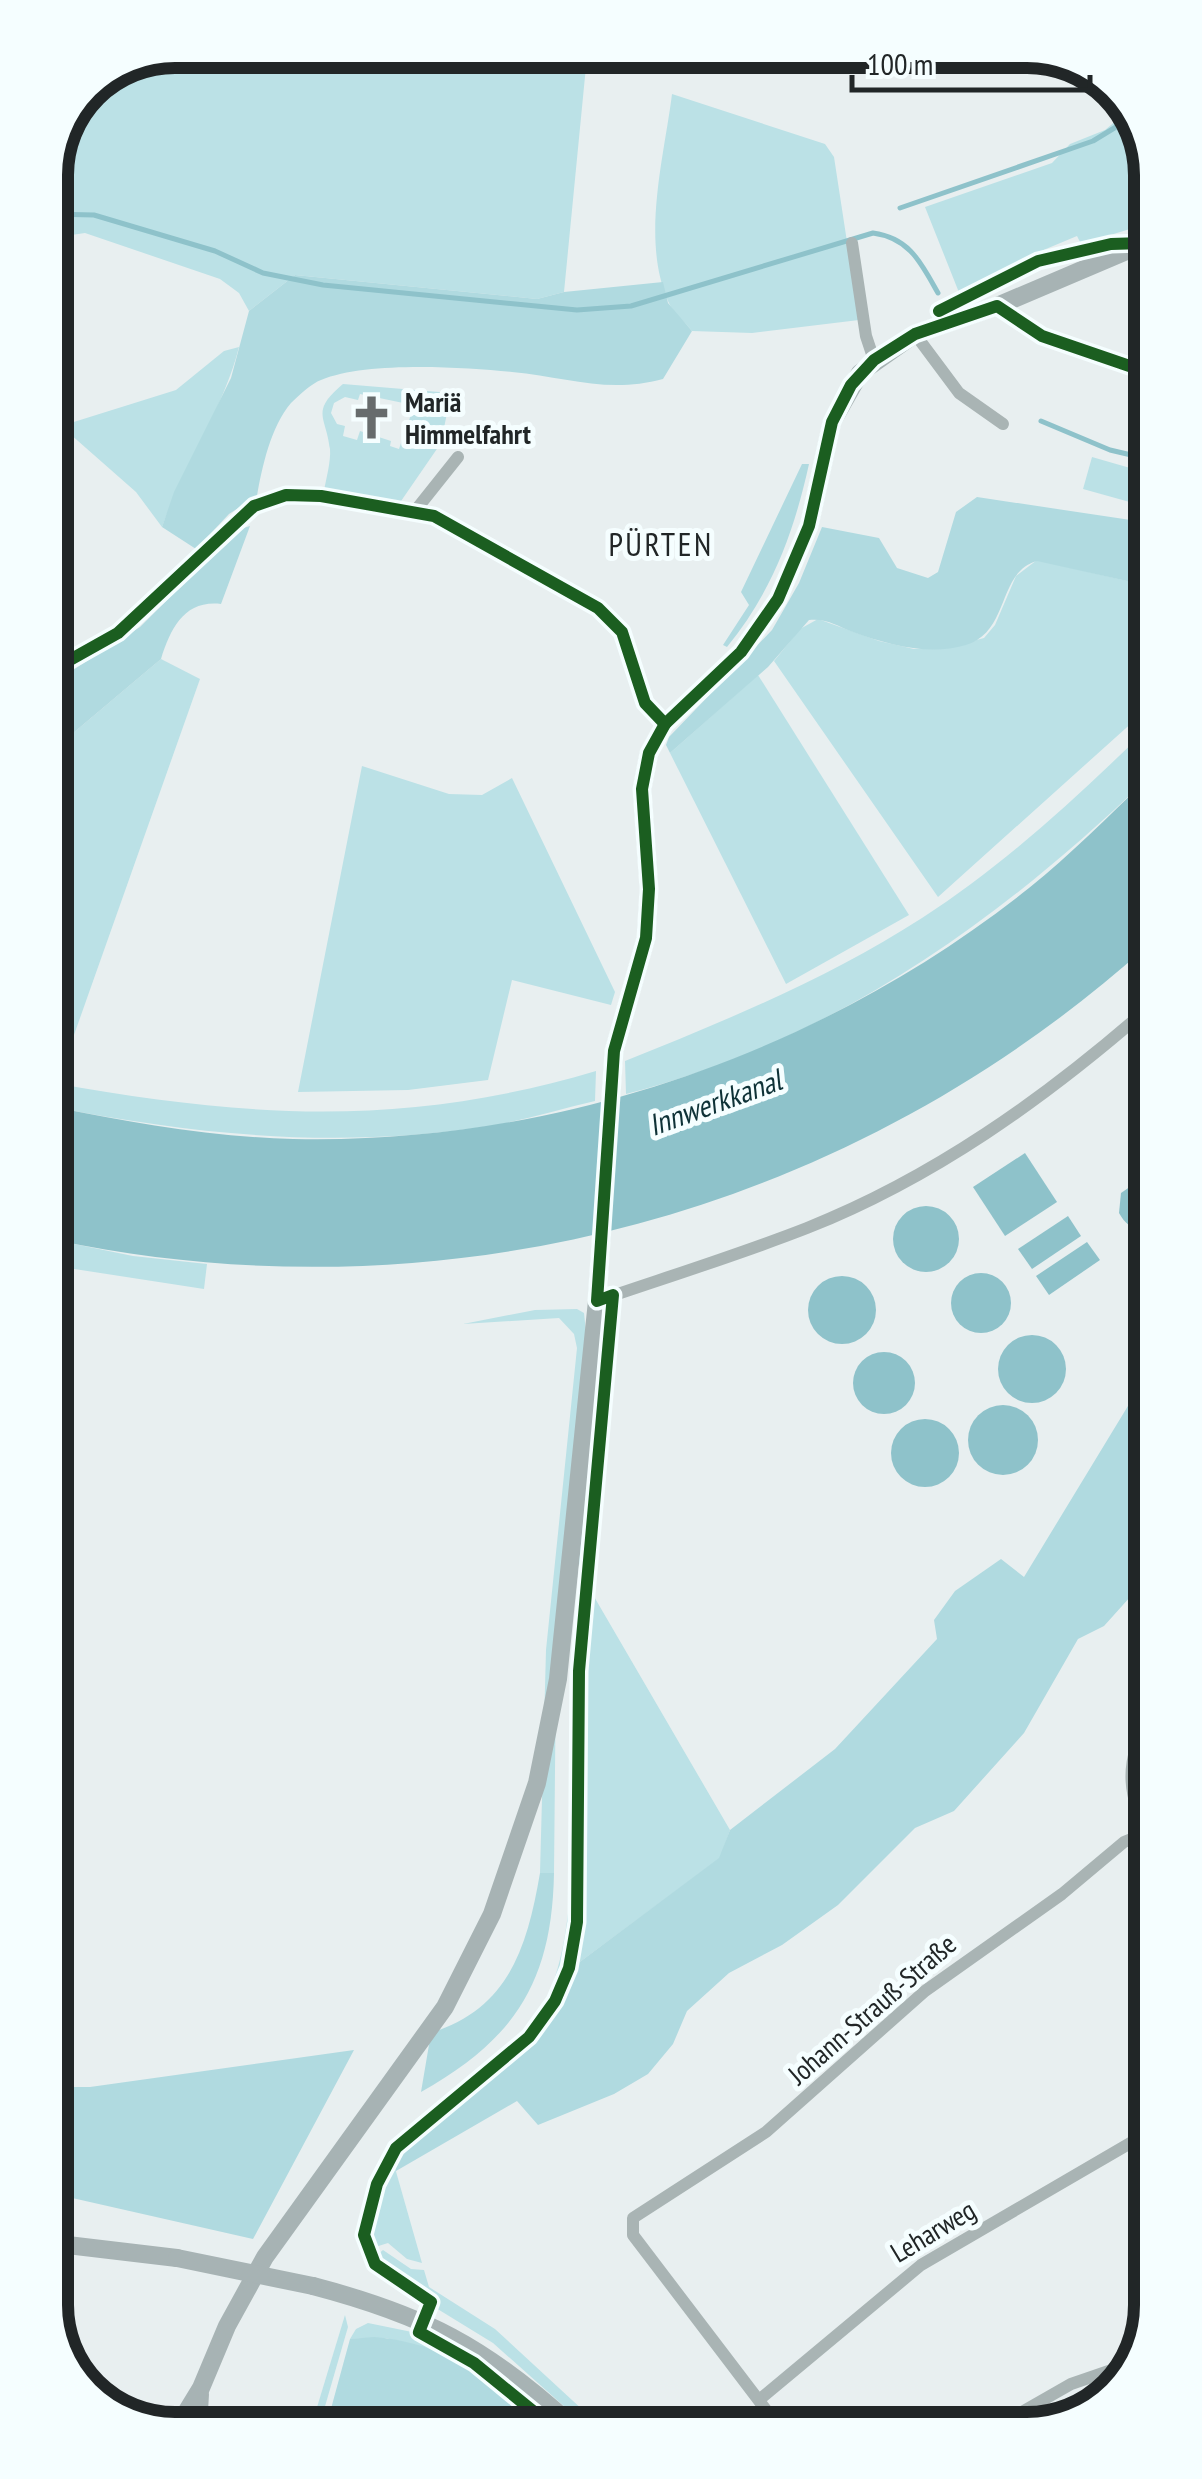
<svg xmlns="http://www.w3.org/2000/svg" width="1202" height="2479" font-family="'PT Sans Narrow',sans-serif">
<style>
.green{fill:#bbe1e6;fill-rule:evenodd}
.forest{fill:#b0dae0}
.water{fill:#8ec2ca}
.lines{fill:none;stroke-linecap:round;stroke-linejoin:round}
.stream{stroke:#8ec2ca;stroke-width:5}
.street{stroke:#a9b4b4;stroke-width:12}
.secondary{stroke:#a7b3b4;stroke-width:18}
.secondary-bridge{stroke:#a7b3b4;stroke-width:18}
.cycleway-casing{stroke:#f5feff;stroke-width:19}
.cycleway{stroke:#1b5e20;stroke-width:12}
.labels{text-anchor:middle;stroke-width:10;stroke-linejoin:round;paint-order:stroke}
.poi-label{font-size:28px;font-weight:bold;fill:#212627;stroke:#f5feff;text-anchor:start}
.street-label{font-size:28px;fill:#212627;stroke:#f5feff}
.water-label{font-size:30px;font-style:italic;fill:#0e3237;stroke:#f5feff}
.quarter-label{font-size:32px;letter-spacing:2.5px;fill:#212627;stroke:#f5feff}
.rim{fill:none;stroke:#212627;stroke-width:12}
</style>
<rect width="100%" height="100%" fill="#e8eff0"/>
<!-- green -->
<g class="green">
<path d="M174 50H571L587 56 564 292 537 299 295 275 249 311 239 293 220 279 85 233 51 238 50 167 87 86Z"/>
<path d="M672 94 825 144 834 157 859 320 752 333 692 331C685 322 672 312 668 301 641 239 664 158 672 94Z"/>
<path d="M1129 110 1143 127V225L1081 244 1077 236 1022 259 960 295 925 207 1052 163 1070 144 1105 130Z"/>
<path d="M239 347C223 410 184 465 162 527L136 492 61 426 176 390 224 351Z"/>
<path d="M343 384 451 393 441 443 399 504 324 491C326 479 331 462 330 449 326 415 310 412 343 384ZM360 394 413 405 408 425 418 428 415 440 403 437 399 449 390 446 391 441 360 431 357 440 343 436 345 426 337 424 331 413 334 403 345 397 358 400Z"/>
<path d="M1092 457 1144 472V506L1083 489Z"/>
<path d="M1037 560 1145 585V711L938 897 774 661 800 629 818 619 879 641 914 649 946 648 984 638 995 625 1016 576Z"/>
<path d="M161 659 200 679 63 1066 54 1064 53 750Z"/>
<path d="M758 675 909 915 786 984 670 753Z"/>
<path d="M1145 731 1146 780C993 926 833 1040 626 1094L625 1061C727 1020 829 978 922 918 1003 866 1076 798 1145 731Z"/>
<path d="M362 766 449 794 482 795 512 778 615 992 611 1005 512 980 488 1080 408 1090 298 1092Z"/>
<path d="M596 1071 595 1101C560 1109 526 1120 490 1126 342 1149 200 1136 54 1107V1083C248 1118 405 1128 596 1071Z"/>
<path d="M55 1240 133 1256 207 1264 204 1289 55 1266Z"/>
<path d="M577 1309 584 1313 586 1332 556 1669 554 1873H540L546 1650 577 1348 574 1334 559 1318 463 1324 535 1310Z"/>
<path d="M610 1313 582 1574 578 1563 602 1321Z"/>
<path d="M589 1588 730 1830 720 1858 573 1967 580 1922 579 1746Z"/>
<path d="M580 1603 573 1747 574 1921 563 1977 542 2008C586 1928 568 1781 571 1687 572 1660 571 1630 580 1603Z"/>
<path d="M393 2161 422 2263 407 2259 388 2243 372 2248 367 2242 380 2185Z"/>
<path d="M383 2250 411 2269 424 2270 429 2287 495 2329 598 2424 585 2425 493 2343 374 2270 377 2255Z"/>
<path d="M345 2315 348 2327 319 2427H311Z"/>
<path d="M368 2323 412 2332 473 2365 386 2338 350 2339 356 2329Z"/>
</g>
<!-- forest -->
<g class="forest">
<path d="M295 275 537 299 564 292 663 282 668 303 692 331 663 379C608 394 566 377 512 372 463 367 366 361 321 380 312 383 298 396 291 403 271 426 262 467 257 496L229 514 196 549 162 527 174 492 231 378 249 311Z"/>
<path d="M802 464H809C794 532 772 592 727 647L723 645 749 605 741 592Z"/>
<path d="M977 497 1144 522 1145 585 1037 561C997 572 1010 632 966 645 929 656 889 645 853 632 837 626 827 618 809 620L768 667 670 753 666 745 669 737 772 630 799 583 822 527 879 538 897 568 928 578 938 572 956 512Z"/>
<path d="M250 526 221 604C185 600 171 627 161 659L53 750 52 701 73 670 140 627 237 530Z"/>
<path d="M1148 1373 1149 1576 1104 1626 1078 1639 1024 1733 954 1811 915 1828 838 1905 782 1945 729 1973 687 2011 673 2044 648 2074 614 2094 538 2125 517 2101 396 2171 393 2161 409 2140 531 2039 557 2002 573 1967 719 1858 730 1830 835 1749 937 1639 934 1620 955 1591 1001 1559 1024 1577Z"/>
<path d="M540 1873H554C552 1982 515 2039 421 2092L431 2033C509 2008 527 1948 540 1873Z"/>
<path d="M354 2050 253 2239 59 2195 58 2087H90Z"/>
<path d="M374 2337C447 2343 493 2379 546 2425L326 2427 350 2339Z"/>
</g>
<!-- water -->
<g class="water">
<path d="M1146 780V947C848 1214 446 1322 55 1240L54 1107C133 1123 213 1137 293 1139 557 1145 823 1052 1029 888 1070 855 1108 817 1146 780Z"/>
<path d="M1025 1153 1057 1202 1005 1236 973 1187Z"/>
<path d="M1137 1182 1147 1183V1228C1133 1231 1126 1225 1119 1213L1121 1193Z"/>
<circle cx="926" cy="1239" r="33"/>
<path d="M1068 1216 1081 1236 1032 1269 1018 1249Z"/>
<path d="M1087 1242 1100 1260 1049 1295 1036 1276Z"/>
<circle cx="981" cy="1303" r="30"/>
<circle cx="842" cy="1310" r="34"/>
<circle cx="1032" cy="1369" r="34"/>
<circle cx="884" cy="1383" r="31"/>
<circle cx="1003" cy="1440" r="35"/>
<circle cx="925" cy="1453" r="34"/>
</g>
<g class="lines">
<!-- stream -->
<g class="stream">
<path d="M900 208 1093 141 1134 116"/>
<path d="M50 214 94 215 215 251 263 273 323 285 577 310 631 306 873 233C910 238 921 263 938 293"/>
<path d="M1041 421 1110 450 1144 458"/>
</g>
<!-- street -->
<g class="street">
<path d="M852 243 866 336 874 360"/>
<path d="M997 306 1042 336 1144 371"/>
<path d="M915 334 959 393 1003 424"/>
<path d="M415 511 458 457"/>
<path d="M52 670 118 633 254 506 286 495 321 496 434 516 598 608 622 632 645 703 665 724"/>
<path d="M597 1301C667 1277 738 1255 807 1228 933 1178 1044 1099 1146 1010"/>
<path d="M1150 1722C1121 1762 1130 1800 1150 1842"/>
<path d="M1133 2144 1151 2173"/>
<path d="M759 2400 921 2265 1151 2131"/>
<path d="M1008 2420 1071 2384 1135 2362"/>
<path d="M776 2423 633 2235V2218L766 2132 925 1991 1062 1894 1124 1842 1146 1833"/>
</g>
<!-- secondary -->
<g class="secondary">
<path d="M59 2244 177 2258"/>
<path d="M313 2286C424 2315 486 2347 571 2425"/>
<path d="M198 2428 200 2394"/>
<path d="M176 2429 201 2388 227 2326 265 2257 445 2007 492 1914 537 1783 558 1679 597 1301 614 1051 646 938 649 889 642 789 649 753 665 724 741 652 778 599 809 526 832 422 860 373 915 334 997 306 1143 244"/>
</g>
<!-- secondary-bridge -->
<path class="secondary-bridge" d="M177 2258 313 2286"/>
<defs>
<g id="cycleway">
<path d="M939 311 1038 261 1111 244 1143 243"/>
<path d="M52 670 118 633 254 506 286 495 321 496 434 516 598 608 622 632 645 703 665 724"/>
<path d="M550 2425 474 2363 419 2332 431 2302 375 2264 364 2235 377 2184 396 2148 529 2037 555 2001 569 1968 577 1922 579 1671 613 1295 597 1301 614 1051 646 938 649 889 642 789 649 753 665 724 741 652 778 599 809 526 832 422 851 385 874 360 915 334 997 306 1042 336 1144 371"/>
</g>
</defs>
<!-- cycleway casing -->
<use href="#cycleway" class="cycleway-casing"/>
<!-- cycleway -->
<use href="#cycleway" class="cycleway"/>
</g>
<!-- icons -->
<defs>
<symbol id="church-bare" viewBox="-9 -9 18 18"><path d="M-1.2-6h2.4v3.5h3.3v2.4h-3.3V6h-2.4V-.1h-3.3v-2.4h3.3Z" fill="#676c6d" stroke="#f5feff" stroke-width="2.5" paint-order="stroke"/></symbol>
</defs>
<g fill-rule="evenodd">
<use href="#church-bare" x="340" y="386" width="63" height="63"/>
</g>
<g class="labels">
<!-- poi labels -->
<g class="poi-label">
<text x="405" y="412">Mariä<tspan x="405" dy="32">Himmelfahrt</tspan></text>
</g>
<!-- street labels -->
<g class="street-label">
<text transform="translate(872 2009) rotate(-41)" y="10">Johann-Strauß-Straße</text>
<text transform="translate(933 2231) rotate(-31)" y="10">Leharweg</text>
</g>
<!-- water labels -->
<g class="water-label">
<text transform="translate(715 1103) rotate(-20)" y="10">Innwerkkanal</text>
</g>
<!-- quarter labels -->
<g class="quarter-label">
<text x="661" y="556">PÜRTEN</text>
</g>
</g>
<!-- crop -->
<path d="M0 0H1202V2479H0ZM175 68H1027A107 107 0 0 1 1134 175V2305A107 107 0 0 1 1027 2412H175A107 107 0 0 1 68 2305V175A107 107 0 0 1 175 68Z" fill="#f5feff" fill-rule="evenodd"/>
<path class="rim" d="M175 68H1027A107 107 0 0 1 1134 175V2305A107 107 0 0 1 1027 2412H175A107 107 0 0 1 68 2305V175A107 107 0 0 1 175 68Z"/>
<!-- scale -->
<path d="M852 75v15h238v-15" fill="none" stroke="#212627" stroke-width="5"/>
<text x="867" y="75" font-size="30" fill="#212627" stroke="#f5feff" stroke-width="8" paint-order="stroke">100 m</text>
</svg>
